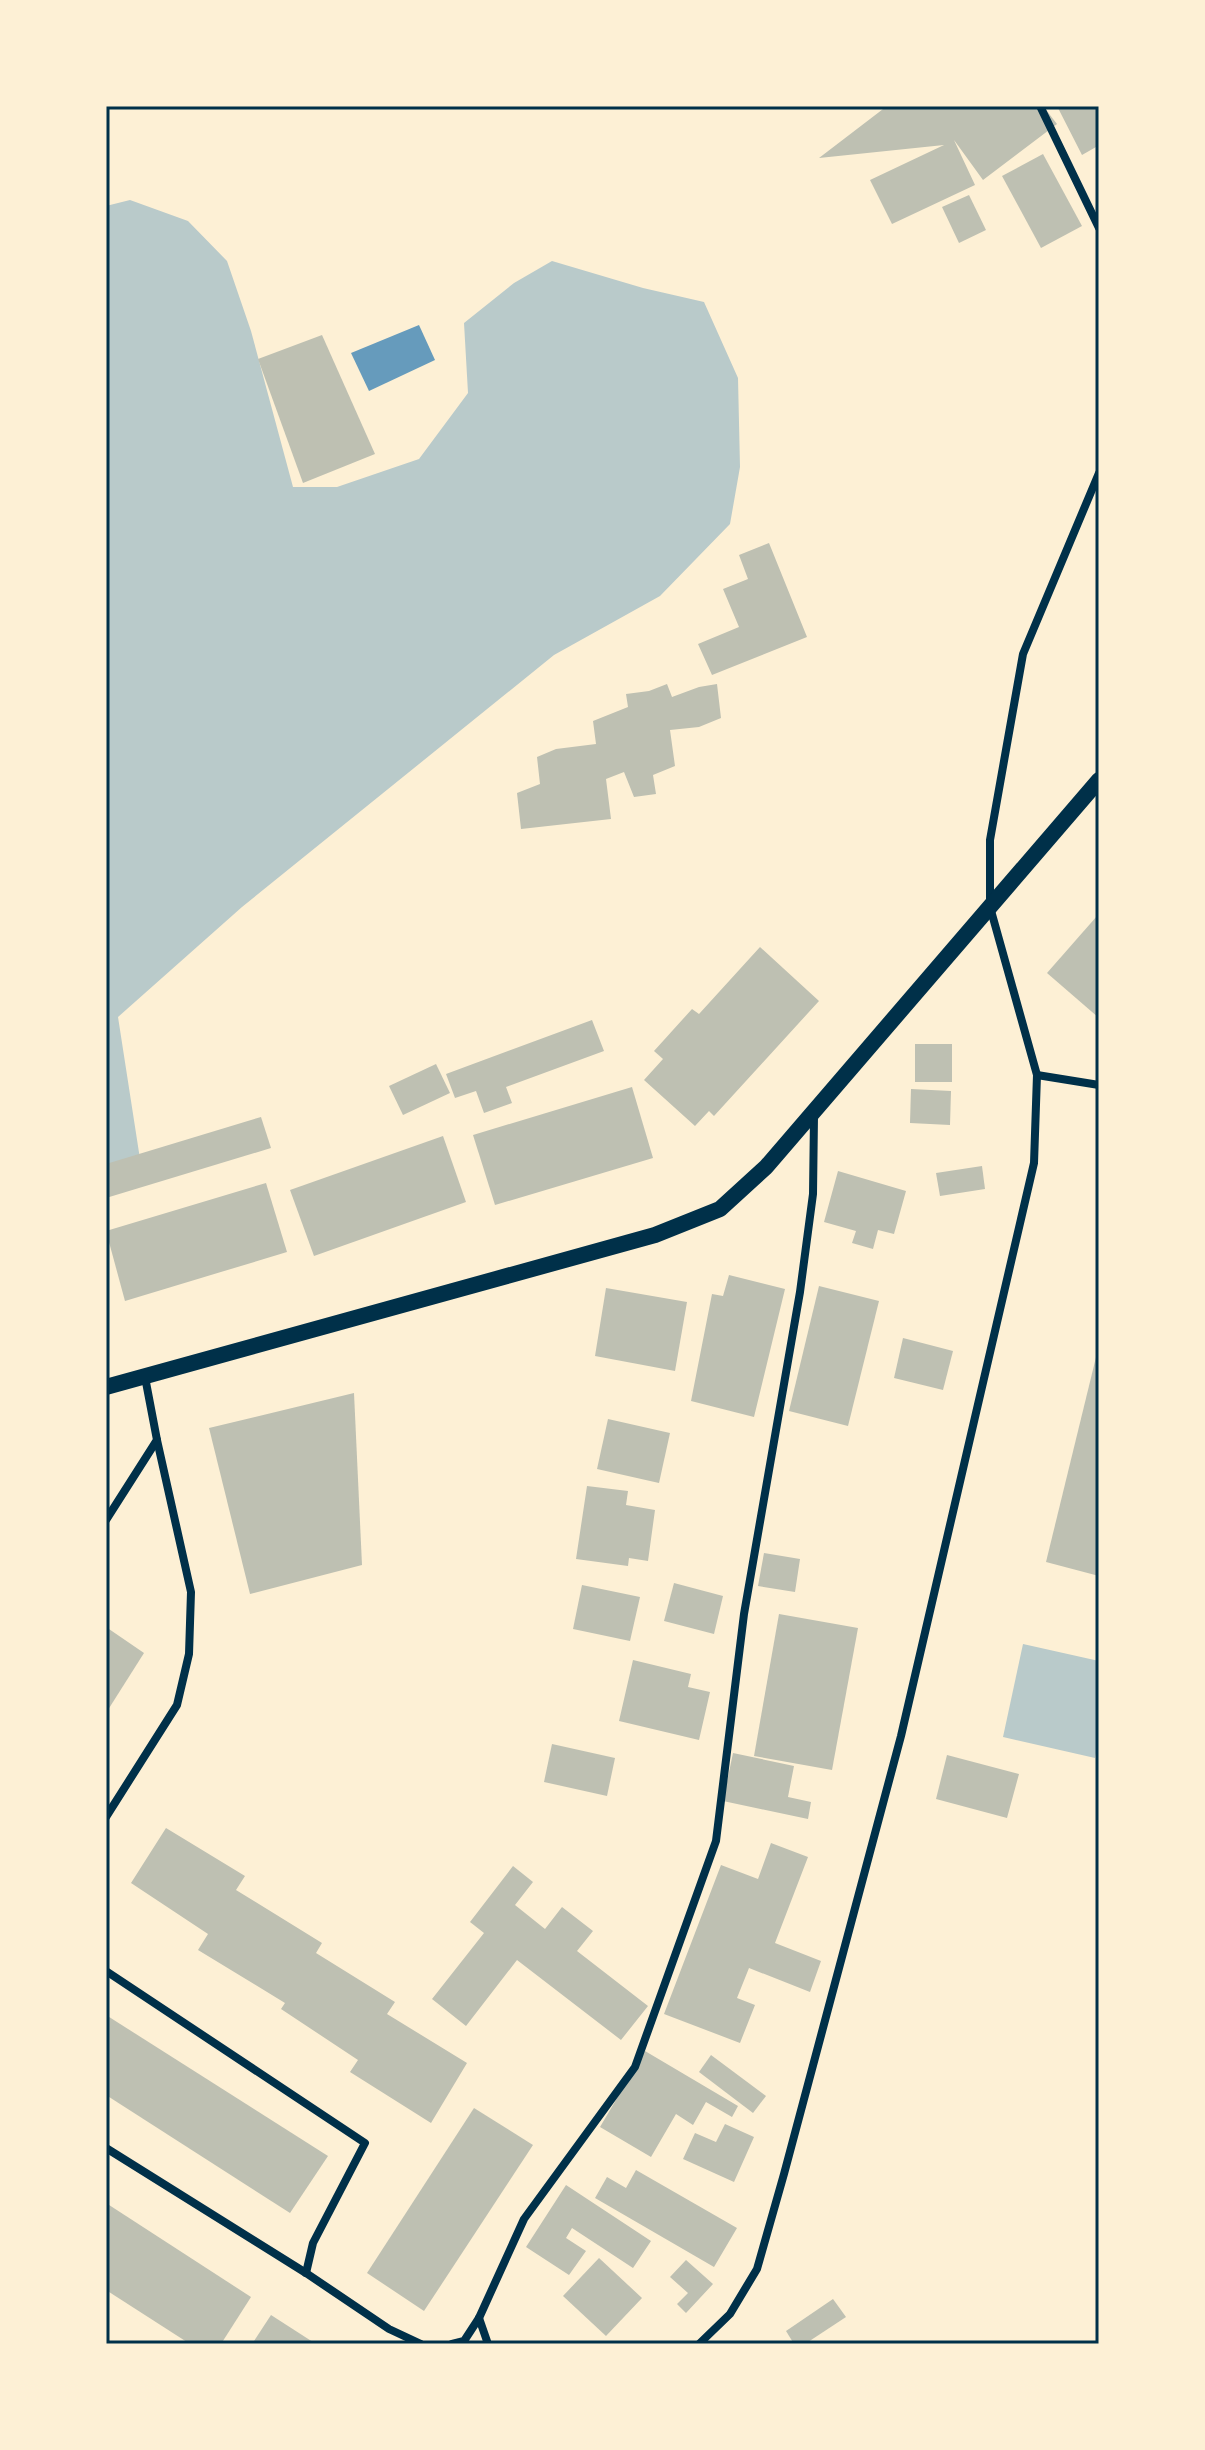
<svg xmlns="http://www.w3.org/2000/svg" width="1205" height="2450" font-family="'Sofia Sans Condensed',sans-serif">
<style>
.green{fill:#b9caca}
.water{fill:#669bbc}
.building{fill:#bec0b2}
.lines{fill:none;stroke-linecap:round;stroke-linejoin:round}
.minor{stroke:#003049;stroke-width:8}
.secondary{stroke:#003049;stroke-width:16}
.neatline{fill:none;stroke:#003049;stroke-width:3}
</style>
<rect width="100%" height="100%" fill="#fdf0d5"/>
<!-- green -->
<g class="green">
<path d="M130 200 188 221 227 261 251 331 293 487H337L419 459 468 393 464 323 514 283 552 261 643 288 704 302 738 378 740 467 730 524 660 596 554 655 242 907 118 1017 140 1159 106 1168V206Z"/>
<path d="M1023 1644 1099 1661V1739L1095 1758 1003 1737Z"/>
</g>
<!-- water -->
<path class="water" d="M419 325 435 360 369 391 351 353Z"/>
<!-- building -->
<g class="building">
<path d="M887 106H1043L1057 124 983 180 954 140 975 185 892 224 870 180 944 145 819 158Z"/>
<path d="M1057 106H1099V152L1096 147 1082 155Z"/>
<path d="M1043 154 1082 226 1041 248 1002 176Z"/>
<path d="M969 195 986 230 959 243 942 207Z"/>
<path d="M322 335 375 454 303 483 258 359Z"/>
<path d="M769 543 807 637 712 675 698 644 739 627 723 589 748 579 739 555Z"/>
<path d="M667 684 672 697 699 687 717 684 721 718 699 727 670 730 675 766 653 775 656 794 634 797 624 772 606 779 611 819 521 829 517 793 540 784 537 757 556 749 596 744 593 721 628 707 626 694 649 691Z"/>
<path d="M1097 916 1099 918V1018L1047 973Z"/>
<path d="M760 947 819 1001 714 1116 709 1111 695 1126 644 1080 663 1059 654 1051 692 1009 699 1014Z"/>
<path d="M592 1020 604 1051 506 1087 512 1103 484 1113 476 1091 455 1098 446 1074Z"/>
<rect x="915" y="1044" width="37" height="38"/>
<path d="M436 1064 450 1093 403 1115 389 1086Z"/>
<path d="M632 1087 653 1158 495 1205 473 1135Z"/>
<path d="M911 1089 951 1091 950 1125 910 1123Z"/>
<path d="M261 1117 271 1148 106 1198V1164Z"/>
<path d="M443 1136 466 1202 314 1256 290 1190Z"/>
<path d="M982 1166 985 1189 940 1196 936 1173Z"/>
<path d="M838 1171 906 1191 894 1234 878 1230 873 1249 852 1243 856 1231 824 1222Z"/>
<path d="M266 1183 287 1252 125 1301 106 1231Z"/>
<path d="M729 1275 785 1289 754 1417 691 1401 712 1294 723 1296Z"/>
<path d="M819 1286 879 1301 848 1426 789 1411Z"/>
<path d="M606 1288 687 1302 675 1371 595 1356Z"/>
<path d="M903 1338 953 1351 943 1390 894 1378Z"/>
<path d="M1098 1349H1099V1576L1046 1562Z"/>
<path d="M354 1393 362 1565 250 1594 209 1428Z"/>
<path d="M608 1419 670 1433 659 1483 597 1469Z"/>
<path d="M587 1486 628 1491 626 1505 655 1510 648 1561 629 1558 628 1566 576 1559Z"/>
<path d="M764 1553 800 1559 795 1592 758 1586Z"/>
<path d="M674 1583 723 1596 714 1634 664 1621Z"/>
<path d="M582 1585 640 1597 630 1641 573 1629Z"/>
<path d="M779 1614 858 1628 832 1770 754 1756Z"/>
<path d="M106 1627 144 1653 106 1713Z"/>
<path d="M633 1660 691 1674 688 1687 710 1692 699 1740 619 1721Z"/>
<path d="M552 1744 615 1758 607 1796 544 1782Z"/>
<path d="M733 1753 794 1766 788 1797 811 1802 808 1819 723 1801Z"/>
<path d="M947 1755 1019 1774 1007 1818 936 1799Z"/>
<path d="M166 1828 245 1876 236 1890 322 1943 316 1953 395 2002 387 2014 467 2063 431 2123 350 2072 358 2060 281 2009 285 2003 198 1950 208 1934 131 1883Z"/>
<path d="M771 1843 808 1857 775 1943 821 1961 810 1992 749 1968 737 1998 755 2005 740 2043 664 2014 721 1865 758 1879Z"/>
<path d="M513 1866 533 1882 515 1905 545 1929 562 1907 593 1931 577 1951 648 2006 621 2040 517 1960 466 2026 432 1999 484 1933 470 1922Z"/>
<path d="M106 2015 328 2156 290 2213 106 2095Z"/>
<path d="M645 2051 738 2106 732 2117 706 2102 693 2125 676 2114 651 2157 600 2127Z"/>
<path d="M711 2055 766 2096 753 2113 699 2072Z"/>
<path d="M474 2108 533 2145 424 2311 367 2273Z"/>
<path d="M725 2124 754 2137 734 2182 683 2159 695 2133 716 2142Z"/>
<path d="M636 2170 737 2228 714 2267 595 2198 607 2177 626 2188Z"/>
<path d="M566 2185 651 2241 633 2268 572 2228 566 2238 586 2251 569 2275 526 2247Z"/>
<path d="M106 2203 251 2297 221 2344H190L106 2290Z"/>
<path d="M599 2258 642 2298 606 2336 563 2296Z"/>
<path d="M686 2260 713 2284 686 2313 677 2304 688 2293 670 2277Z"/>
<path d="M833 2299 846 2317 805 2344H794L786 2331Z"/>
<path d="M271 2315 316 2344H252Z"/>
</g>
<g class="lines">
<!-- minor -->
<g class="minor">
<path d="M1040 106 1099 228"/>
<path d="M1037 1075 1099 1085"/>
<path d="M106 1520 157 1440 145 1377"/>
<path d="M106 1817 177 1705 189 1654 191 1592 157 1440"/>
<path d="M106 1971 365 2143 313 2243 306 2273"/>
<path d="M106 2148 306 2273 389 2329 421 2344"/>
<path d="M479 2318 488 2344"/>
<path d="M452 2344 464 2341 479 2318 524 2219 635 2067 716 1841 744 1614 800 1292 813 1194 814 1116"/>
<path d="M699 2344 730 2314 757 2269 784 2174 901 1736 1034 1163 1037 1075 990 907V840L1023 654 1099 473"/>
</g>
<!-- secondary -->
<path class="secondary" d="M106 1387 655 1235 720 1209 766 1167 1099 780"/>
</g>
<!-- border -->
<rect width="1205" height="2450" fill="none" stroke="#fdf0d5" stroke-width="216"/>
<rect x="108" y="108" width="989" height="2234" class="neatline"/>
</svg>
